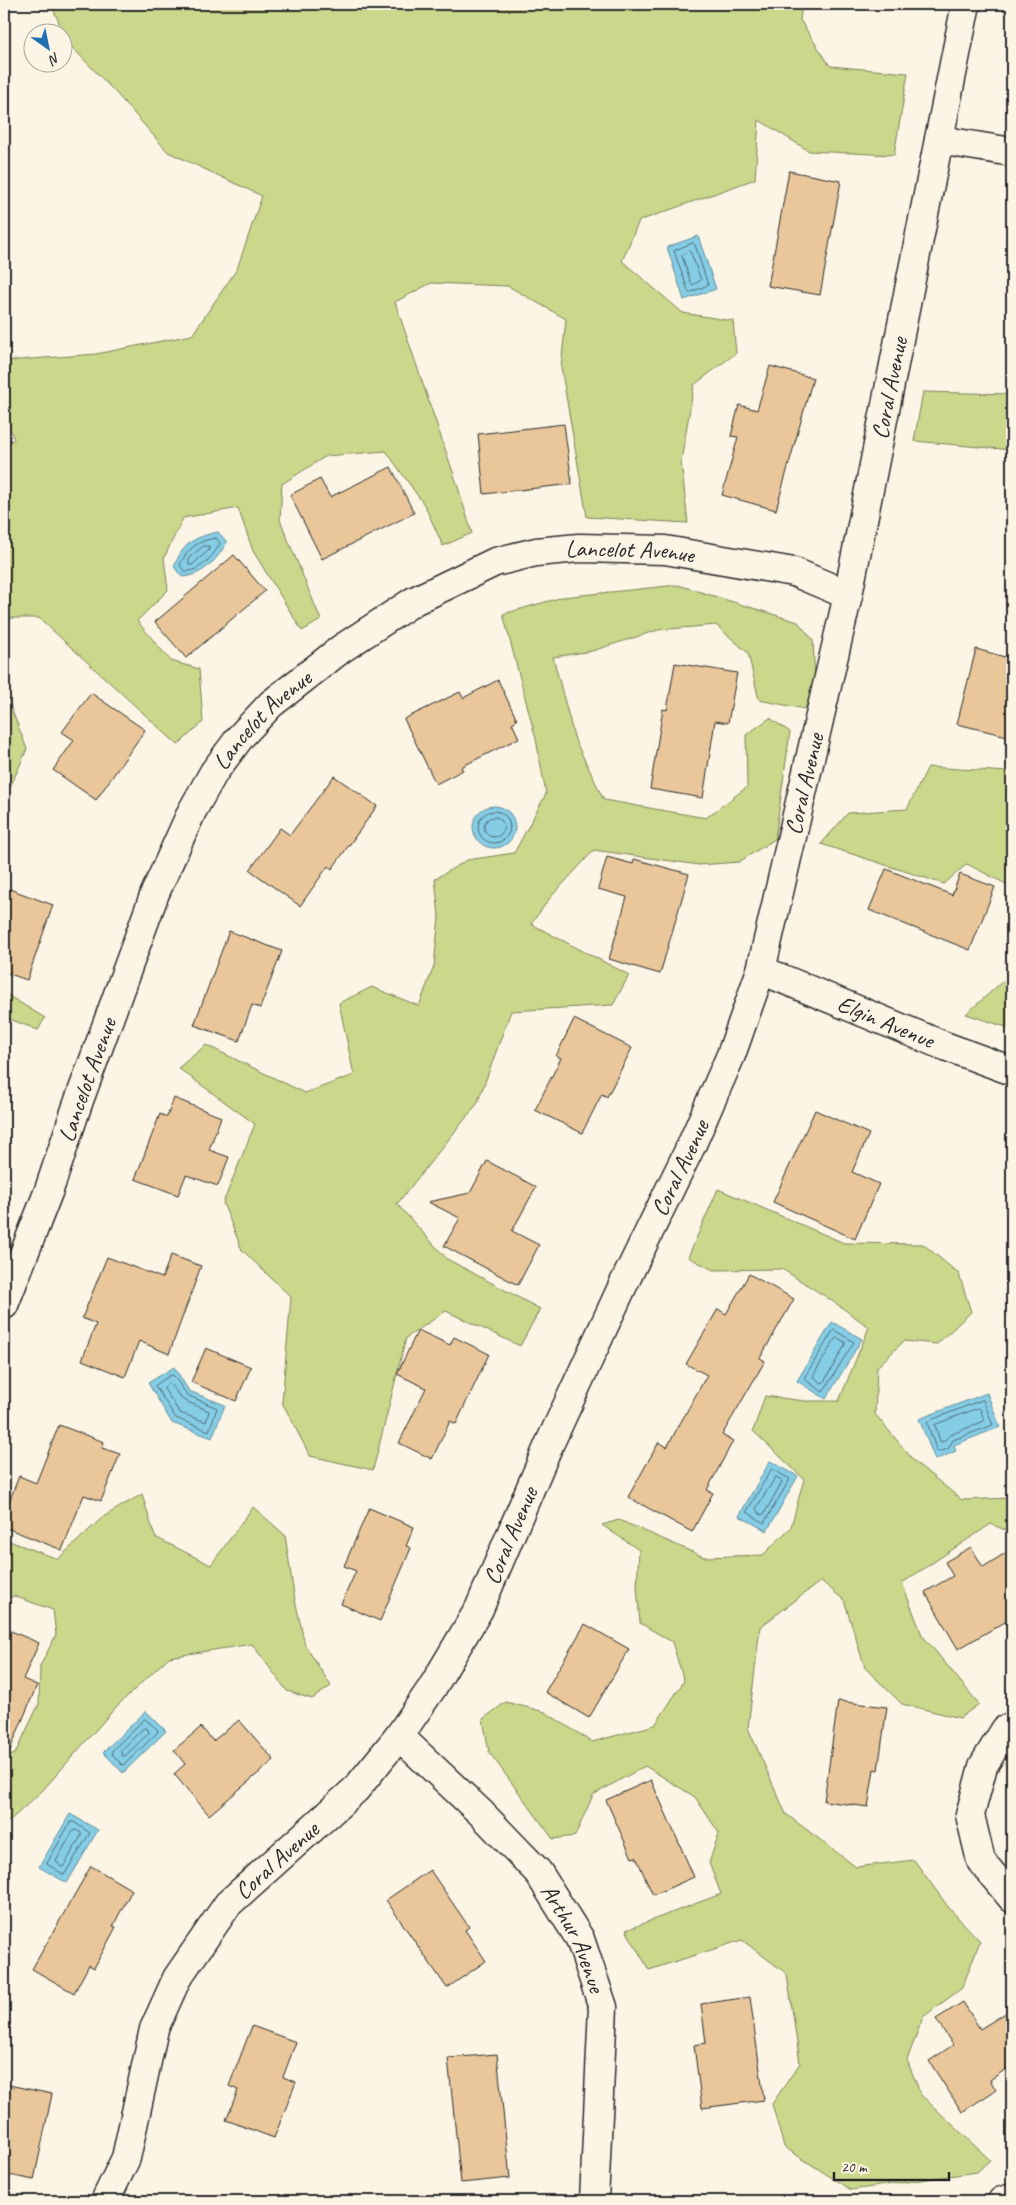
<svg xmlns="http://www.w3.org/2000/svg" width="1016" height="2205" font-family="Caveat,sans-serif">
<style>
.green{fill:#cbd78a;stroke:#7b815a}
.water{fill:#85cde5;stroke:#618c9b}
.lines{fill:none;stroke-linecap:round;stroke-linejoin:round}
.shore{stroke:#4f6c75;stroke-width:1}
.building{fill:#e9c79a;stroke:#2b2b2b}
.street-casing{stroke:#2b2b2b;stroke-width:31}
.street{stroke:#fcf5e5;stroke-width:28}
.labels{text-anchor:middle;stroke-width:4;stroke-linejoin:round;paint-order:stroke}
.street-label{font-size:24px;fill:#2b2b2b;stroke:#fcf5e5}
</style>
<rect width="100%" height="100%" fill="#fcf5e5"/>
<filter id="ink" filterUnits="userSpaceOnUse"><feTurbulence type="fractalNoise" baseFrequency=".02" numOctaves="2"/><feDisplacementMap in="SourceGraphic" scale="10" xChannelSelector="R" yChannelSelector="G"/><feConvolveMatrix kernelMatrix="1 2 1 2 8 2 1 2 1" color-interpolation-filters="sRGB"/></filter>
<g filter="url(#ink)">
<!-- green -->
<g class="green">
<path d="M51 4H802L800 20 830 66 908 73 894 155 809 151 759 120 755 179 639 221 622 261 683 313 733 321 736 353 694 385 681 461 688 523 587 517 561 367 566 319 508 286 431 283 395 302 456 481 472 533 443 546 425 506 386 451 326 456 282 484 280 520 321 620 302 631 253 551 238 508 183 518 164 558 168 590 137 621 171 661 199 669 203 722 178 745 39 618H4V448L14 439 4 413V359L6 361 96 354 192 335 237 269 262 196 168 152 116 93 68 43Z"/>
<path d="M923 392 1012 394V450L914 441Z"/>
<path d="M678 585 798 622 813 640 815 682 805 709 759 700 748 653 716 625 658 630 592 651 553 657 575 740 604 800 706 818 747 787 746 735 770 718 790 732 775 839 739 862 699 865 594 850 550 898 531 924 629 975 613 1005 511 1011 477 1104 397 1204 447 1259 540 1309 520 1346 446 1311 406 1338 373 1470 310 1456 282 1402 291 1297 242 1250 223 1203 255 1124 178 1068 206 1045 305 1093 354 1075 339 1003 372 987 419 1006 434 966 439 916 435 879 467 860 514 853 546 794 536 739 503 614 563 597Z"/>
<path d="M4 690 27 749 4 801Z"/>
<path d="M928 767 1009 772 1012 768V887L967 864 944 884 821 844 848 813 907 809Z"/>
<path d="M1012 973V1029L966 1014Z"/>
<path d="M4 993 45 1018 38 1030 4 1017Z"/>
<path d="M718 1189 844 1243 923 1244 959 1274 971 1312 937 1344 904 1341 877 1367 875 1414 915 1462 962 1500 1011 1498 1012 1489V1533L991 1524 902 1583 922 1635 979 1704 960 1718 902 1704 865 1668 844 1600 821 1581 760 1627 748 1728 786 1814 856 1867 914 1860 949 1908 980 1941 962 1988 923 2017 907 2060 921 2095 990 2160 977 2172 851 2190 784 2147 772 2104 800 2063 787 1974 742 1940 649 1970 626 1930 721 1894 709 1863 719 1833 695 1797 645 1766 593 1795 575 1836 553 1839 489 1752 483 1719 506 1702 545 1712 592 1742 655 1725 684 1681 672 1642 640 1623 637 1587 639 1550 602 1525 619 1520 704 1557 763 1555 791 1527 804 1479 753 1431 765 1396 805 1401H839L869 1327 831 1300 782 1269 713 1270 688 1257Z"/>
<path d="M142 1494 155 1537 211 1565 253 1507 285 1535 294 1595 305 1645 331 1686 312 1699 287 1691 252 1644 169 1657 116 1707 43 1790 4 1826V1758L15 1754 39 1704 40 1666 56 1635 53 1610 14 1596 4 1599V1539L58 1559 103 1517Z"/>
</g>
<!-- water -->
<g class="water">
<path d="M698 236 716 289 684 300 667 247Z"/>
<path d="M218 532 227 542C217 560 204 575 182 577L174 567C183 543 194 537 218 532Z"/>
<circle cx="494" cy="827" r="21"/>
<path d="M832 1322 862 1339 826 1399 797 1381Z"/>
<path d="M174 1367 189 1391 225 1405 212 1438 172 1423 148 1383Z"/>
<path d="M987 1393 1000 1427 954 1445 956 1451 935 1460 919 1419Z"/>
<path d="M770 1461 798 1476 767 1531 739 1516Z"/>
<path d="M146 1711 166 1731 123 1773 103 1752Z"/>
<path d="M70 1814 98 1830 67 1883 39 1867Z"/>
</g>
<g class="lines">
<!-- shore -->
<g class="shore">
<path d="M693 243 695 245 708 285 689 293 674 251Z"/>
<path d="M689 251 691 253 701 280 693 285 691 283 682 256Z"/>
<path d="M216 538 220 543C214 556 199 573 184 571L180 565C186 549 199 540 216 538Z"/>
<path d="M204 546H209V550L192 565H189V558Z"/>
<circle cx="494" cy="827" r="16"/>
<circle cx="494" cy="827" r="10"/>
<path d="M834 1330 854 1342 823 1392 804 1379Z"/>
<path d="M838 1338 845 1342V1345L824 1382 821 1383 813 1376 835 1339Z"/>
<path d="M171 1375 174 1376 187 1395 217 1408 209 1431 176 1418 155 1386Z"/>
<path d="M169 1383 183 1400 209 1411 206 1422 180 1413 164 1389Z"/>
<path d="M983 1400 993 1425 953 1440 948 1449 937 1452 927 1422Z"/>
<path d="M979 1408 981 1410 984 1421 950 1435 943 1442 940 1441 935 1425Z"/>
<path d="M772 1469 790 1479 764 1523 747 1512Z"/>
<path d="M776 1477 781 1480 782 1482 764 1514 761 1515 756 1509Z"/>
<path d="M145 1719 157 1729 158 1732 125 1764 122 1765 112 1754V1751Z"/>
<path d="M144 1728 148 1729 149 1733 125 1756H122L121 1751Z"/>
<path d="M71 1822H74L90 1833 64 1875 47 1864Z"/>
<path d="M76 1830 81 1833V1836L64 1866 61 1867 56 1861 73 1831Z"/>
</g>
</g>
<!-- building -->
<g class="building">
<path d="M789 171 841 181 820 295 768 286Z"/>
<path d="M770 366 813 378 776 510 722 495 738 437 731 436 739 405 757 410Z"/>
<path d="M564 424 572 484 484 494 478 434Z"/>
<path d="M391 467 414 513 322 559 290 495 320 479 330 497Z"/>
<path d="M234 555 265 591 186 658 155 622Z"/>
<path d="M976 649 1012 659V716L1007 736 957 724Z"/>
<path d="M675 663 737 673 728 723 715 721 703 798 650 789 663 709 667 710Z"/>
<path d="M498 680 517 720 512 723 519 738 461 767 463 770 436 784 404 719 460 692 463 698Z"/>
<path d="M91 693 145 730 96 800 53 770 74 740 62 732Z"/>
<path d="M334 776 377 806 332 869 328 866 300 906 250 870 280 828 290 835Z"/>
<path d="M607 857 633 864 634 859 689 874 660 974 609 959 627 897 598 889Z"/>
<path d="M886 869 952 895 960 874 995 887 970 950 869 910Z"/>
<path d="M4 887 53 905 27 980 4 972Z"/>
<path d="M229 931 282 951 260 1008 252 1005 239 1041 194 1025Z"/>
<path d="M574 1019 632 1048 607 1097 602 1094 582 1133 535 1110 561 1058 556 1056Z"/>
<path d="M174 1098 221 1117 209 1150 229 1157 218 1186 186 1175 178 1195 135 1179 160 1114 167 1117Z"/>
<path d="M815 1110 869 1134 852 1172 879 1184 855 1239 773 1202Z"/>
<path d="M487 1161 536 1187 512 1231 539 1245 518 1285 444 1246 460 1218 428 1202 470 1193Z"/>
<path d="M171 1255 201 1266 169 1354 139 1341 125 1377 82 1360 96 1324 82 1318 107 1257 162 1278Z"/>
<path d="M749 1274 794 1299 760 1358 765 1361 722 1435 733 1441 707 1490 713 1493 692 1532 628 1497 659 1442 667 1447 707 1375 686 1364 718 1309 726 1314Z"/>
<path d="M418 1330 450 1345 454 1337 489 1354 456 1424 450 1421 432 1459 399 1443 426 1388 397 1374Z"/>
<path d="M206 1348 251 1367 236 1401 191 1382Z"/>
<path d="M59 1425 104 1442 102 1448 120 1454 101 1501 84 1495 62 1550 4 1527V1515L19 1476 36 1483Z"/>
<path d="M369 1508 414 1527 406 1546 411 1548 380 1621 341 1604 356 1571 344 1566Z"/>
<path d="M971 1547 983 1567 1012 1549V1618L958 1649 925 1592 953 1576 945 1562Z"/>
<path d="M585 1624 629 1649 589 1718 545 1692Z"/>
<path d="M4 1628 39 1643 23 1679 37 1685 4 1764Z"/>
<path d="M838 1701 887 1707 878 1770 874 1769 868 1807 824 1801Z"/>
<path d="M239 1720 274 1760 209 1815 174 1774 185 1764 174 1750 201 1727 213 1741Z"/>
<path d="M651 1780 694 1877 653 1895 636 1857 632 1858 606 1800Z"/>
<path d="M91 1866 132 1890 113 1926 116 1927 94 1968 89 1965 74 1993 32 1969Z"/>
<path d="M430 1870 469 1927 465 1930 486 1961 447 1988 386 1900Z"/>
<path d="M750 1997 764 2100 702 2108 694 2045 706 2043 701 2004Z"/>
<path d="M963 2002 980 2029 1012 2009V2065L990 2080 996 2090 962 2112 929 2061 953 2045 936 2019Z"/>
<path d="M252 2026 296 2042 283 2077 296 2082 274 2138 226 2120 238 2090 229 2086Z"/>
<path d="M497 2054 510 2178 461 2183 448 2058Z"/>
<path d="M4 2084 52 2094 34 2180 4 2174Z"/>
</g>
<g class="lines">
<defs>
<g id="street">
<path d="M939 140 1012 152"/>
<path id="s1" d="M761 970 942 1045 1012 1071"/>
<path id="s2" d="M4 1305 49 1190 77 1106 155 893 192 811 214 772 241 736 271 704 341 649 414 601 495 562 536 552 579 548 665 550 794 572 848 595"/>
<path d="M1012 1726 1005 1730 983 1766 970 1815 981 1861 1012 1898"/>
<path id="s3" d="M399 1736 481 1813 538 1872 580 1939 603 2007 594 2201"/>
<path id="s4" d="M105 2201 126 2158 154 2029 177 1978 228 1904 356 1789 399 1736 432 1688 479 1609 548 1447 624 1283 691 1146 731 1055 761 970 848 595 966 4"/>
<path d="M1002 2201 1012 2198"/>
</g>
</defs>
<!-- street casing -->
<use href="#street" class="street-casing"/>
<!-- street -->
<use href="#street" class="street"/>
</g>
</g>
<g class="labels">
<!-- street labels -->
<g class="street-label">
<text dy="8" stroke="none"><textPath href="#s4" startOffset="2011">Coral Avenue</textPath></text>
<text dy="8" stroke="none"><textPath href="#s2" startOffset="1065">Lancelot Avenue</textPath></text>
<text dy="8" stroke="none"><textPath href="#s2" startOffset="645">Lancelot Avenue</textPath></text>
<text dy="8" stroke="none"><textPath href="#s4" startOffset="1606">Coral Avenue</textPath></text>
<text dy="8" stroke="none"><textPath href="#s1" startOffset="135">Elgin Avenue</textPath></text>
<text dy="8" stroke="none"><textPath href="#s2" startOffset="240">Lancelot Avenue</textPath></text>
<text dy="8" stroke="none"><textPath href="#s4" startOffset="1201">Coral Avenue</textPath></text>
<text dy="8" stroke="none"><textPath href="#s4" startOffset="796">Coral Avenue</textPath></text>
<text dy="8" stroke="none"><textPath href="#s4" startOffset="391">Coral Avenue</textPath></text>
<text dy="8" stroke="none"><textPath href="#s3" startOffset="270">Arthur Avenue</textPath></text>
</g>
</g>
<!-- margin -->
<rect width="1016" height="2205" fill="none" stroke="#fcf5e5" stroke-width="20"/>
<rect x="10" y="10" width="996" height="2185" fill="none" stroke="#2b2b2b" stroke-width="2" filter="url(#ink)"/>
<!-- north arrow -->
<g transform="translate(48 48) rotate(147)"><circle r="24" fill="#fcf5e5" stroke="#a8a49b"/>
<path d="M0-4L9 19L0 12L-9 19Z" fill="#1f6fb2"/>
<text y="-8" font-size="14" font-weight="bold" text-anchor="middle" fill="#2b2b2b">N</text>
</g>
<!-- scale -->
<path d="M834 2172v8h115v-8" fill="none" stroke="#2b2b2b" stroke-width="2.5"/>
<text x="841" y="2172" font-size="15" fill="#2b2b2b" stroke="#fcf5e5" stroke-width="4" paint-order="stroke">20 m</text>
</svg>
